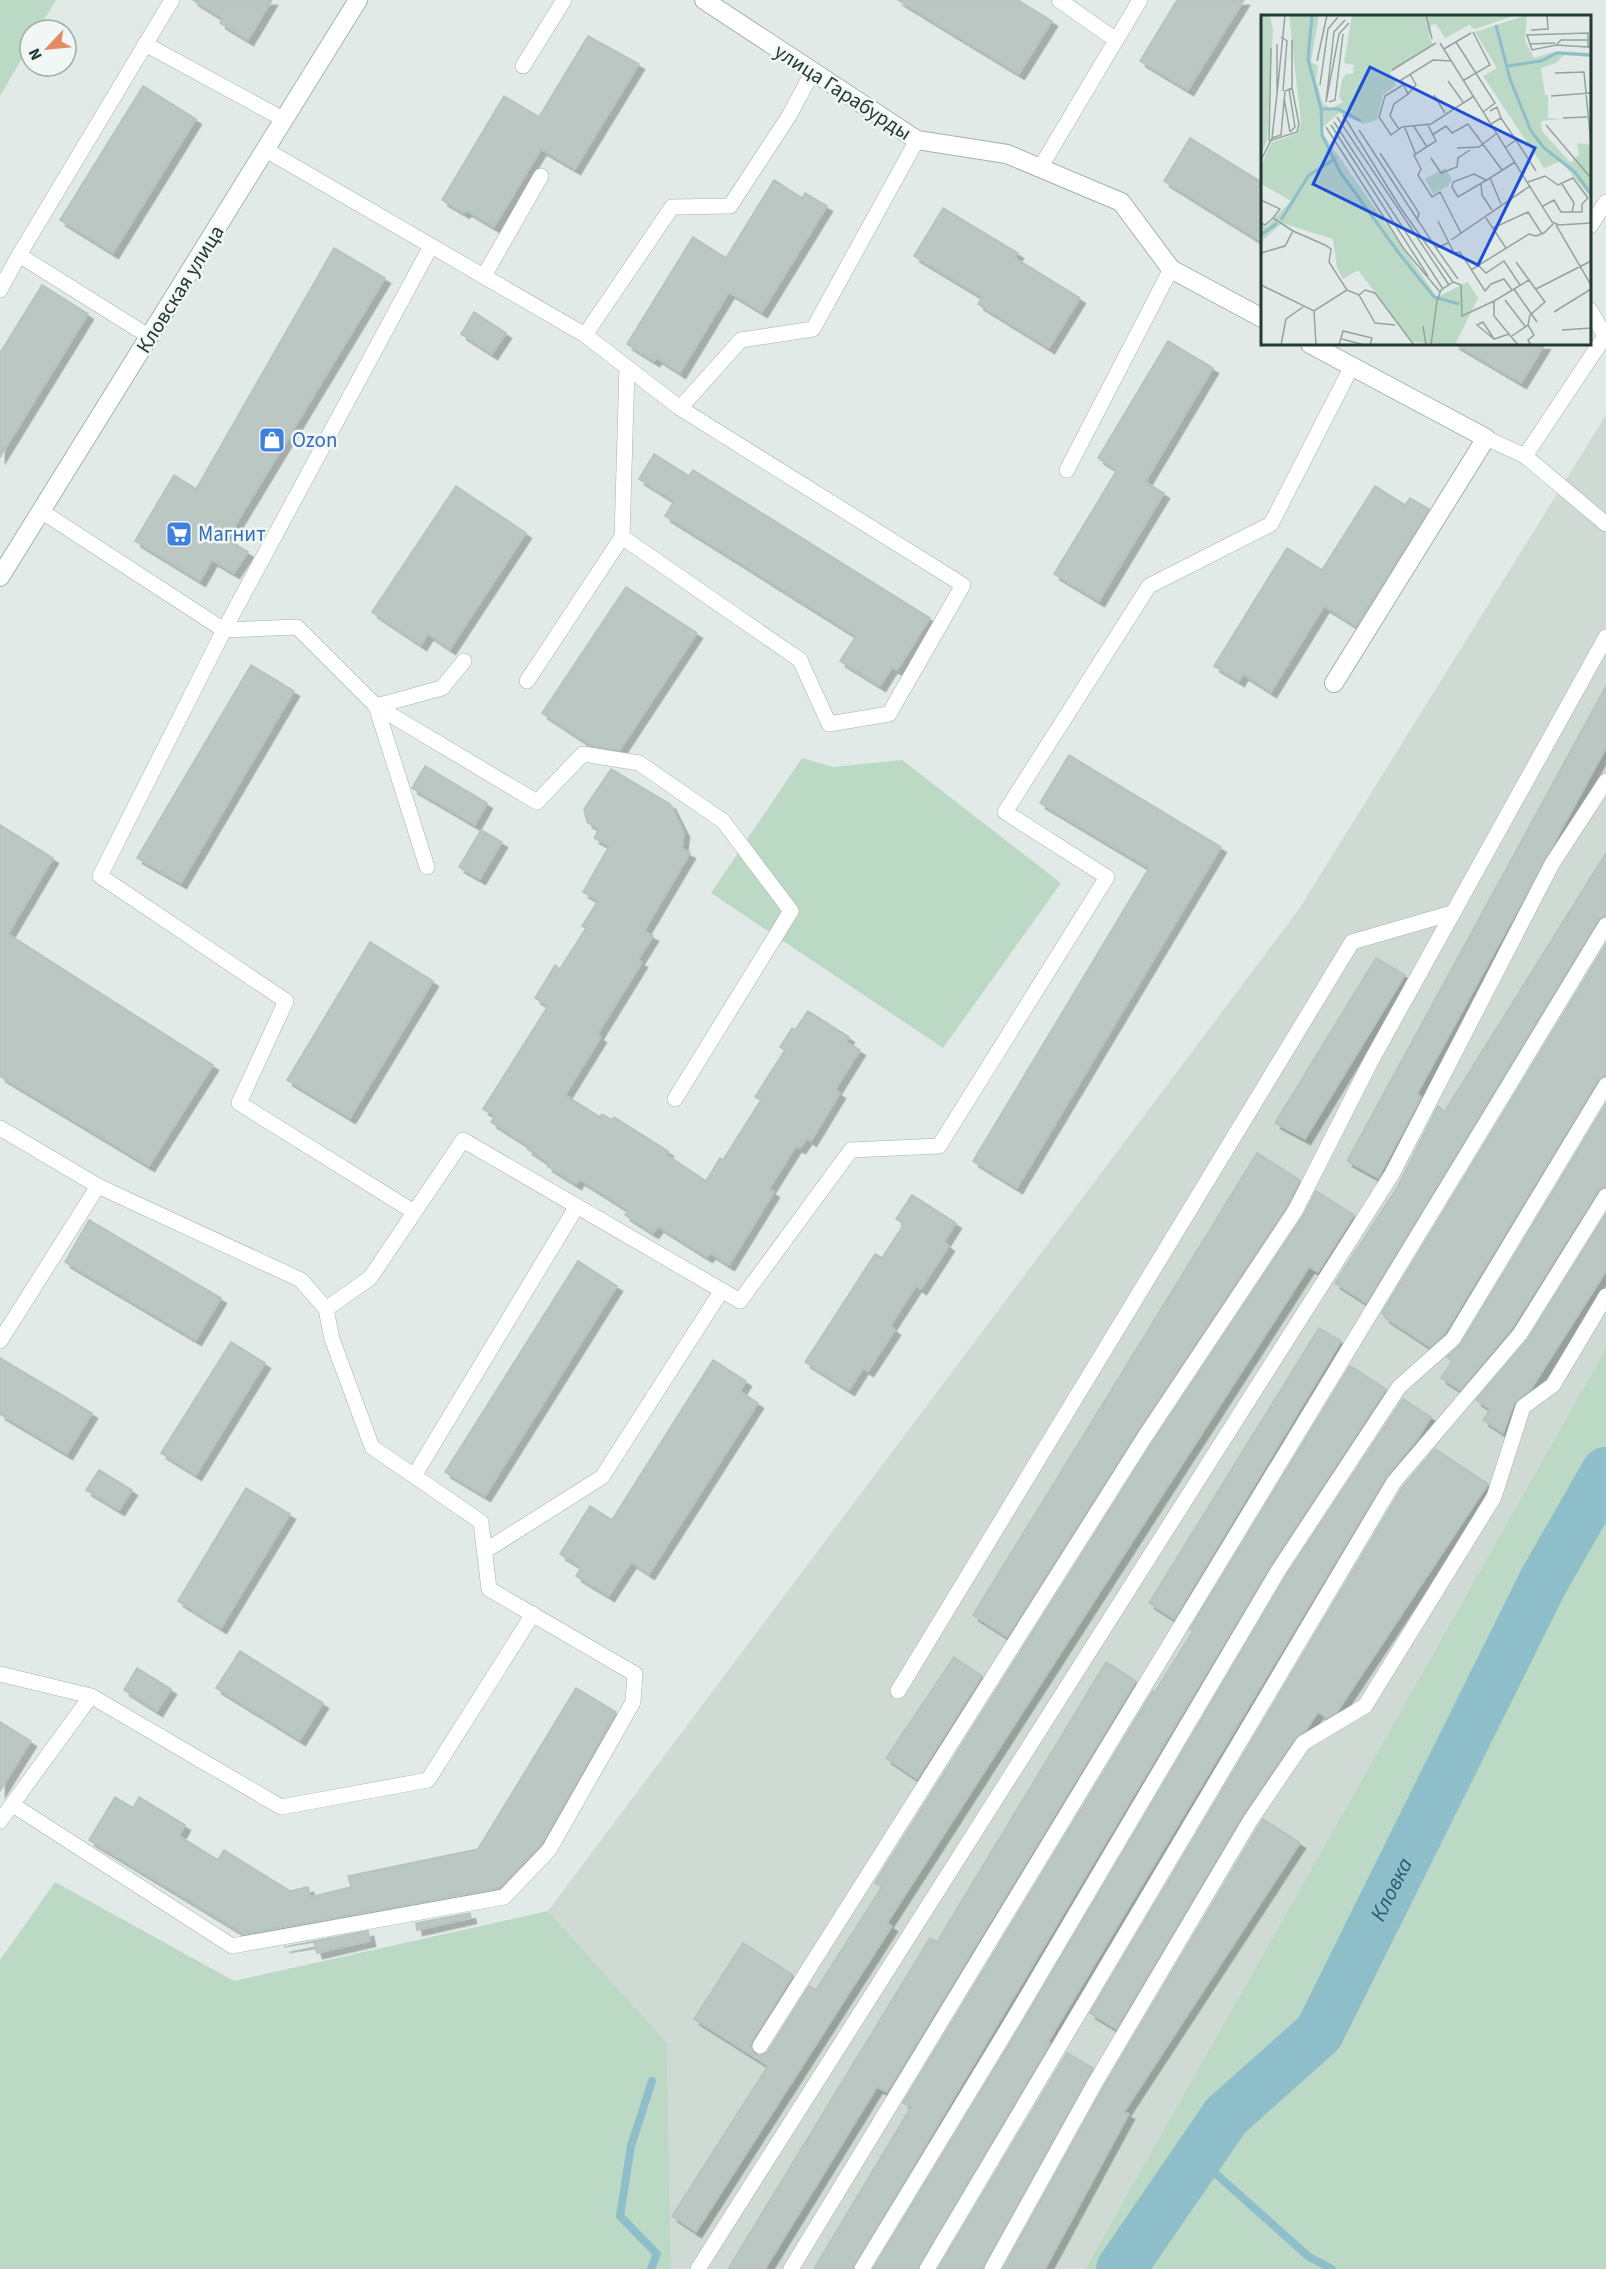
<svg xmlns="http://www.w3.org/2000/svg" width="1606" height="2269" font-family="'Source Sans 3',sans-serif">
<style>
.built{fill:#cfdad5}
.green{fill:#bcd9c5}
.lines{fill:none;stroke-linecap:round;stroke-linejoin:round}
.stream{stroke:#8ebeca;stroke-width:8}
.river{stroke:#8ebeca;stroke-width:50}
.building{fill:#bac7c3;stroke:#b4c3be;stroke-width:1.5;filter:url(#shadow)}
.lane-casing{stroke:#a4b1ad;stroke-width:16}
.street-casing{stroke:#a4b1ad;stroke-width:20}
.secondary-casing{stroke:#a1b5af;stroke-width:20}
.lane{stroke:#fff;stroke-width:15}
.street{stroke:#fff;stroke-width:18}
.secondary{stroke:#fff;stroke-width:18}
.labels{text-anchor:middle;stroke-width:5;stroke-linejoin:round;paint-order:stroke}
.street-label{font-size:21px;fill:#233934;stroke:#f1f7f4}
.shop-label{font-size:21px;fill:#366cbe;stroke:#f1f7f4;text-anchor:start}
.water-label{font-size:22px;font-style:italic;fill:#235f6f;stroke:#f1f7f4}
.inset-river{fill:none;stroke:#8ebeca;stroke-width:3}
.inset-road{fill:none;stroke:#95a39f;stroke-width:1.5}
.view{fill:#1d4ed8;fill-opacity:0.15;stroke:#1d4ed8;stroke-width:3}
.inset-edge{fill:none;stroke:#233934;stroke-width:3}
</style>
<defs>
<filter id="shadow"><feDropShadow dx="5.5" dy="5.5" stdDeviation="0" flood-color="#0004"/></filter>
</defs>
<rect width="100%" height="100%" fill="#e1eae6"/>
<!-- built -->
<path class="built" d="M1606 415V1348L1085 2269H671L667 2043 548 1911 1299 909Z"/>
<!-- green -->
<g class="green">
<path d="M0 0H56L38 30H30V45L0 96Z"/>
<path d="M802 758 833 767 902 760 1061 883 943 1048 711 893Z"/>
<path d="M1606 1348V2269H1085Z"/>
<path d="M55 1882 234 1981 548 1911 667 2043 671 2269H0V1960Z"/>
</g>
<g class="lines">
<!-- stream -->
<g class="stream">
<path d="M1197 2157 1309 2257 1332 2269"/>
<path d="M651 2269 657 2254 620 2216 631 2146 652 2081"/>
</g>
<!-- river -->
<path class="river" id="s1" d="M1121 2269 1226 2116 1319 2033 1543 1582 1606 1472"/>
</g>
<!-- building -->
<g class="building">
<path d="M193 0H272L248 40 220 23 222 18Z"/>
<path d="M898 0H1018L1052 21 1019 74Z"/>
<path d="M1177 0H1244L1188 90 1140 61Z"/>
<path d="M588 36 639 64 575 169 541 149 494 227 466 210 464 213 442 200 504 96 539 117Z"/>
<path d="M143 86 196 119 113 253 60 220Z"/>
<path d="M1190 138 1263 183V243L1164 181Z"/>
<path d="M774 180 802 198 805 193 827 206 762 312 729 292 680 373 657 358 654 361 627 344 693 237 726 258Z"/>
<path d="M943 208 1018 253 1015 258 1080 298 1049 348 978 304 982 297 914 256Z"/>
<path d="M334 248 385 278 227 539 248 552 234 573 212 560 200 581 135 541 174 475 196 489Z"/>
<path d="M42 285 88 314 0 457V353Z"/>
<path d="M474 312 506 333 492 354 461 334Z"/>
<path d="M1168 341 1213 368 1145 482 1164 493 1099 601 1054 574 1117 470 1098 458Z"/>
<path d="M1455 344H1545L1521 383Z"/>
<path d="M654 454 689 476 693 470 930 618 897 670 892 667 880 686 840 661 856 636 665 516 674 501 639 479Z"/>
<path d="M456 486 526 533 450 649 428 634 421 645 372 612Z"/>
<path d="M1375 486 1405 505 1410 498 1429 509 1356 626 1324 606 1271 692 1243 674 1239 681 1214 666 1287 548 1322 570Z"/>
<path d="M626 587 697 633 620 750 592 746 542 713Z"/>
<path d="M251 665 294 691 181 883 137 858Z"/>
<path d="M1606 686V748L1417 1094 1421 1097 1378 1178 1347 1161Z"/>
<path d="M1069 755 1221 847 1017 1188 973 1161 1149 868 1040 803Z"/>
<path d="M425 766 487 803 475 825 412 788Z"/>
<path d="M611 769 670 804 684 832 682 849 690 853 644 931 653 936 638 960 642 962 597 1035 601 1037 565 1095 600 1117 602 1114 612 1120 614 1117 668 1151 666 1154 706 1181 720 1158 723 1160 761 1100 755 1097 785 1050 780 1047 792 1028 795 1030 808 1011 849 1037 846 1042 860 1050 835 1090 840 1093 811 1141 807 1138 800 1148 796 1146 769 1189 774 1192 729 1265 710 1253 707 1257 658 1226 653 1233 625 1215 628 1210 579 1179 576 1184 547 1166 549 1163 527 1149 529 1146 491 1122 495 1116 483 1109 548 1006 535 998 555 965 560 969 586 928 582 926 598 901 583 892 609 846 594 838 599 829 587 822 584 809Z"/>
<path d="M0 825 53 858 8 934 213 1065 149 1166 0 1076Z"/>
<path d="M481 830 502 842 480 879 459 867Z"/>
<path d="M1606 853V915L1598 920 1366 1303 1335 1283 1397 1188 1438 1106 1445 1111Z"/>
<path d="M370 942 433 981 350 1118 287 1080Z"/>
<path d="M1606 944V1075L1598 1080 1445 1333 1430 1347 1384 1317 1385 1315 1382 1313Z"/>
<path d="M1376 958 1405 975 1305 1139 1275 1123Z"/>
<path d="M1606 1104V1186L1598 1191 1512 1328 1460 1390 1441 1378 1452 1361 1447 1357 1461 1344Z"/>
<path d="M1257 1153 1300 1180 1287 1206 1136 1433 1007 1637 973 1615Z"/>
<path d="M1316 1191 1354 1215 1318 1272 1309 1267 887 1923 892 1926 696 2232 672 2216 768 2066 694 2019 743 1943 793 1975 752 2041 750 2046 754 2054 760 2056 768 2052 809 1986 816 1990 882 1887 875 1883 1152 1443 1303 1216Z"/>
<path d="M912 1195 956 1223 944 1242 949 1246 921 1289 916 1286 890 1326 895 1330 868 1371 863 1368 849 1390 805 1362 875 1254 882 1258 904 1224 896 1219Z"/>
<path d="M1606 1214V1271L1531 1389 1514 1403 1503 1433 1483 1420 1490 1409 1476 1400 1528 1339Z"/>
<path d="M89 1220 221 1298 196 1340 65 1262Z"/>
<path d="M578 1261 617 1286 485 1496 445 1472Z"/>
<path d="M1319 1328 1341 1341 1174 1619 1149 1603Z"/>
<path d="M231 1342 265 1363 196 1475 161 1453Z"/>
<path d="M0 1358 92 1413 67 1454 0 1414Z"/>
<path d="M713 1360 746 1381 740 1391 758 1403 649 1574 631 1562 609 1596 576 1576 581 1567 560 1554 590 1506 612 1520Z"/>
<path d="M1350 1366 1386 1389 1270 1566 852 2269H814L911 2107 903 2103 1153 1691 1155 1692 1193 1631 1190 1629Z"/>
<path d="M1403 1399 1431 1417 1418 1438 1386 1477 1048 2042 1050 2043 917 2269H873L1021 2025 1286 1576Z"/>
<path d="M1435 1449 1488 1484 1337 1712 1327 1718 1318 1712 1306 1730 1295 1738 1242 1816 1116 2029 1090 2013 1402 1488Z"/>
<path d="M99 1470 132 1490 119 1510 86 1490Z"/>
<path d="M246 1488 290 1514 221 1628 178 1601Z"/>
<path d="M240 1651 323 1703 300 1740 216 1688Z"/>
<path d="M954 1657 982 1676 917 1779 886 1758Z"/>
<path d="M1106 1662 1136 1681 887 2092 877 2087 765 2269H728L930 1938 937 1942Z"/>
<path d="M137 1668 171 1689 157 1711 124 1690Z"/>
<path d="M576 1688 616 1712 541 1844 499 1888 244 1934 89 1840 115 1797 133 1808 139 1797 185 1825 179 1836 218 1860 224 1850 290 1891 308 1887 310 1897 351 1887 348 1876 478 1849Z"/>
<path d="M0 1722 31 1741 0 1791Z"/>
<path d="M1263 1819 1300 1843 1124 2112 1129 2114 1045 2269H1003L1103 2088Z"/>
<path d="M470 1913 471 1918 417 1930 416 1923Z"/>
<path d="M368 1931 370 1941 317 1953 314 1942 284 1947Z"/>
<path d="M1067 2053 1093 2068 982 2269H938Z"/>
</g>
<g class="lines">
<defs>
<g id="lane">
<path d="M1059 0 1116 40"/>
<path d="M145 44 285 120"/>
<path d="M523 66 564 0"/>
<path d="M266 150 585 335 680 408 963 585 889 714 829 724 800 660 622 537 627 367"/>
<path d="M1040 168 1140 0"/>
<path d="M1590 226 1606 202"/>
<path d="M19 255 172 0"/>
<path d="M484 276 541 176"/>
<path d="M0 290 19 255 150 337"/>
<path d="M585 335 672 207 730 206 789 116 812 73"/>
<path d="M680 408 741 340 813 329 917 140"/>
<path d="M1486 438 1525 456 1605 336 1590 310"/>
<path d="M1525 456 1606 524"/>
<path d="M1067 470 1171 269"/>
<path d="M41 511 224 630 297 627 376 706 427 867"/>
<path d="M527 681 622 537"/>
<path d="M376 706 537 802 583 754 639 763 723 821 791 911 675 1099"/>
<path d="M376 706 442 688 464 661"/>
<path d="M0 1128 98 1186 301 1280 326 1309 332 1339 372 1447 481 1522 489 1589 635 1674 633 1702 549 1850 504 1897 232 1946 13 1805"/>
<path d="M414 1212 239 1103 286 1001 100 876 224 630 431 246"/>
<path d="M326 1309 370 1278 463 1140 740 1301 851 1150 939 1146 1107 877 1005 812 1149 586 1271 524 1352 366"/>
<path d="M0 1341 98 1186"/>
<path d="M414 1476 577 1206"/>
<path d="M485 1551 602 1477 722 1290"/>
<path d="M0 1674 91 1696"/>
<path d="M898 1691 1352 942 1452 913"/>
<path d="M0 1821 91 1696 281 1807 428 1780 533 1614"/>
<path d="M760 2046 1144 1438 1295 1211 1371 1061 1606 637"/>
<path d="M698 2269 1392 1174 1552 864 1606 781"/>
<path d="M791 2269 1606 925"/>
<path d="M862 2269 1013 2020 1278 1571 1399 1387 1453 1339 1606 1085"/>
<path d="M927 2269 1394 1482 1520 1334 1606 1196"/>
<path d="M992 2269 1095 2083 1250 1821 1303 1743 1365 1706 1494 1497 1523 1407 1553 1385 1606 1296"/>
</g>
<g id="street">
<path d="M704 0 917 140 1007 154 1121 202 1171 269 1262 318"/>
<path d="M1310 344 1486 438 1334 683"/>
</g>
<path id="secondary" d="M0 577 358 0"/>
</defs>
<!-- lane casing -->
<use href="#lane" class="lane-casing"/>
<!-- street casing -->
<use href="#street" class="street-casing"/>
<!-- secondary casing -->
<use href="#secondary" class="secondary-casing"/>
<!-- lane -->
<use href="#lane" class="lane"/>
<!-- street -->
<use href="#street" class="street"/>
<!-- secondary -->
<use href="#secondary" class="secondary"/>
</g>
<!-- icons -->
<defs>
<symbol id="shop-square" viewBox="-11 -11 22 22"><rect x="-9" y="-9" width="18" height="18" rx="4" fill="#3f7fe0" stroke="#f1f7f4"/><path d="M-5-2.5h2.3a2.7 3.5 0 0 1 5.4 0H5L5.5 6h-11ZM-1.5-2.5h3a1.5 2.3 0 0 0-3 0Z" fill="#fff"/></symbol>
<symbol id="supermarket-square" viewBox="-11 -11 22 22"><rect x="-9" y="-9" width="18" height="18" rx="4" fill="#3f7fe0" stroke="#f1f7f4"/><path d="M-6-5.5h2.5l.6 2H6L4.5 2H-2.5L-4.4-4H-6ZM-1.5 3.2a1.3 1.3 0 1 0 .1 0ZM3 3.2a1.3 1.3 0 1 0 .1 0Z" fill="#fff"/></symbol>
</defs>
<g fill-rule="evenodd">
<use href="#shop-square" x="257" y="425" width="30" height="30"/>
<use href="#supermarket-square" x="164" y="519" width="30" height="30"/>
</g>
<g class="labels">
<!-- street labels -->
<g class="street-label">
<text transform="translate(843 92) rotate(33)" y="7">улица Гарабурды</text>
<text transform="translate(180 289) rotate(-58)" y="7">Кловская улица</text>
</g>
<!-- shop labels -->
<g class="shop-label">
<text x="292" y="447">Ozon</text>
<text x="198" y="541">Магнит</text>
</g>
<!-- water labels -->
<g class="water-label">
<text dy="8" stroke="none"><textPath href="#s1" startOffset="471">Кловка</textPath></text>
</g>
</g>
<!-- overview -->
<g transform="translate(1261 15)">
<rect width="330" height="330" fill="#e1eae6"/>
<path d="M0 0H9L12 14 6 125 0 140ZM28 0H58L50 47 57 51 55 65 62 89 70 93 82 87 78 82 81 65 85 59H92L93 50 83 48 91 0H255L214 14 208 10 184 23 175 9 170 10 168 22 172 29 129 58 135 70 122 80 116 105 102 109 78 98 62 112V119L176 282 207 267 217 283 194 330 152 327 97 255 82 264 76 253 72 224 21 208 0 227V210L5 212 30 186 0 169V150L10 128 37 118 40 108ZM266 0 264 26 273 43 296 36 330 38V42L303 40 295 48 280 53 284 80H287V103L300 104 280 106 281 116 310 148 318 139 316 128 330 130V183L300 146 283 153 222 61 236 53 214 17ZM184 153 191 164 187 171 172 179 164 164Z" fill="#bcd9c5"/>
<path class="inset-river" d="M51 0 47 44 60 94 61 120 79 157 137 237 173 282 198 289M235 10 249 64 270 116 283 133 314 157 330 179M247 51 280 46 296 38 330 40M60 94H77L100 106M20 205 48 160 75 143M0 220 16 208"/>
<path class="inset-road" d="M165 0 171 24M84 5 73 17 65 87 78 19 88 8M270 15 287 14 286 0M20 22 26 26 22 76M195 27 234 88 222 97M179 28 291 207 298 210 330 208M268 29 294 28M295 30 300 25H328M327 32V18L266 20 271 35 295 30 327 32H330M183 34 210 18M56 46 66 0M131 55 175 28M294 58 323 57 330 129M203 65 229 50 212 17M187 66 202 87M59 70 67 14 77 2M142 70 124 81 118 102 130 120 141 112 170 109 213 81M28 74 34 112 29 117M16 79 24 0M147 79 155 70 149 59M173 80 184 98M290 81 330 78M23 83 29 117M68 87 74 85 82 19M229 96 236 92 240 103M82 100 139 192 192 267 180 275 176 286 170 330M76 102 188 270M302 103 326 102M73 107 182 274M230 109 240 103 255 125 245 132M70 110 167 261M152 110 166 132M167 110 175 126 153 140 160 154 157 160 171 182 179 177 200 218M285 110 330 163M65 112 143 234 179 277M144 113 155 140M138 114 129 101 133 89 147 79 140 65 172 45 190 46M98 115 175 233 187 228M171 120 185 111 191 118 207 109 241 155M11 123 20 120 24 76 31 73V25M255 125 275 156M8 126 10 33M8 126 36 117 38 109 31 73M196 133 218 132 236 118M119 138 158 198 156 205M170 143 180 158 196 152 197 143 209 135M0 145 11 123 16 79V29M229 163 240 189M225 165 213 159 192 167 191 172 197 182 229 163 254 147M267 167 284 161 297 170 312 163 327 183 321 189V197H300L293 185 282 191M220 168 221 180 231 195M301 169 313 188 311 197M0 185 19 194 12 203M225 203 245 233M177 206 193 238 199 237 224 276 230 269 243 264 251 275M0 208 4 210 12 203 32 216M295 210 330 270M232 213 267 197 281 219M190 225 269 171M175 233 197 264M0 238 24 231 32 216 64 230 70 234 68 247 86 275 53 296 0 270M255 247 268 265 233 286V301L257 330M217 250 225 258 243 246 259 270M210 255 268 219 275 221 283 218 293 208M192 267 200 270 201 301 233 286M253 274 276 307M275 274 330 246M86 275 98 280 104 275 114 278 153 330M98 280 114 308 134 310M244 285 264 311M53 296 55 330M293 297 330 274M267 310 273 320 267 325 270 330M162 311 165 330M301 315 330 313M251 321 267 310 269 300 284 287 268 265M81 324 103 330M233 324 216 310 222 307 233 324 248 319M20 330 25 304 42 292M78 330 82 316 111 323 109 330"/>
<path class="view" d="M109 52 274 133 217 250 52 169Z"/>
<rect width="330" height="330" class="inset-edge"/>
</g>
<!-- north arrow -->
<g transform="translate(48 48) rotate(244)"><circle r="28" fill="#f1f7f4" stroke="#9faba7" stroke-width="1.5"/>
<path d="M0-4.5L10 22L0 15L-10 22Z" fill="#e48a65"/>
<text y="-9" font-size="16" font-weight="bold" text-anchor="middle" fill="#233934">N</text>
</g>
</svg>
